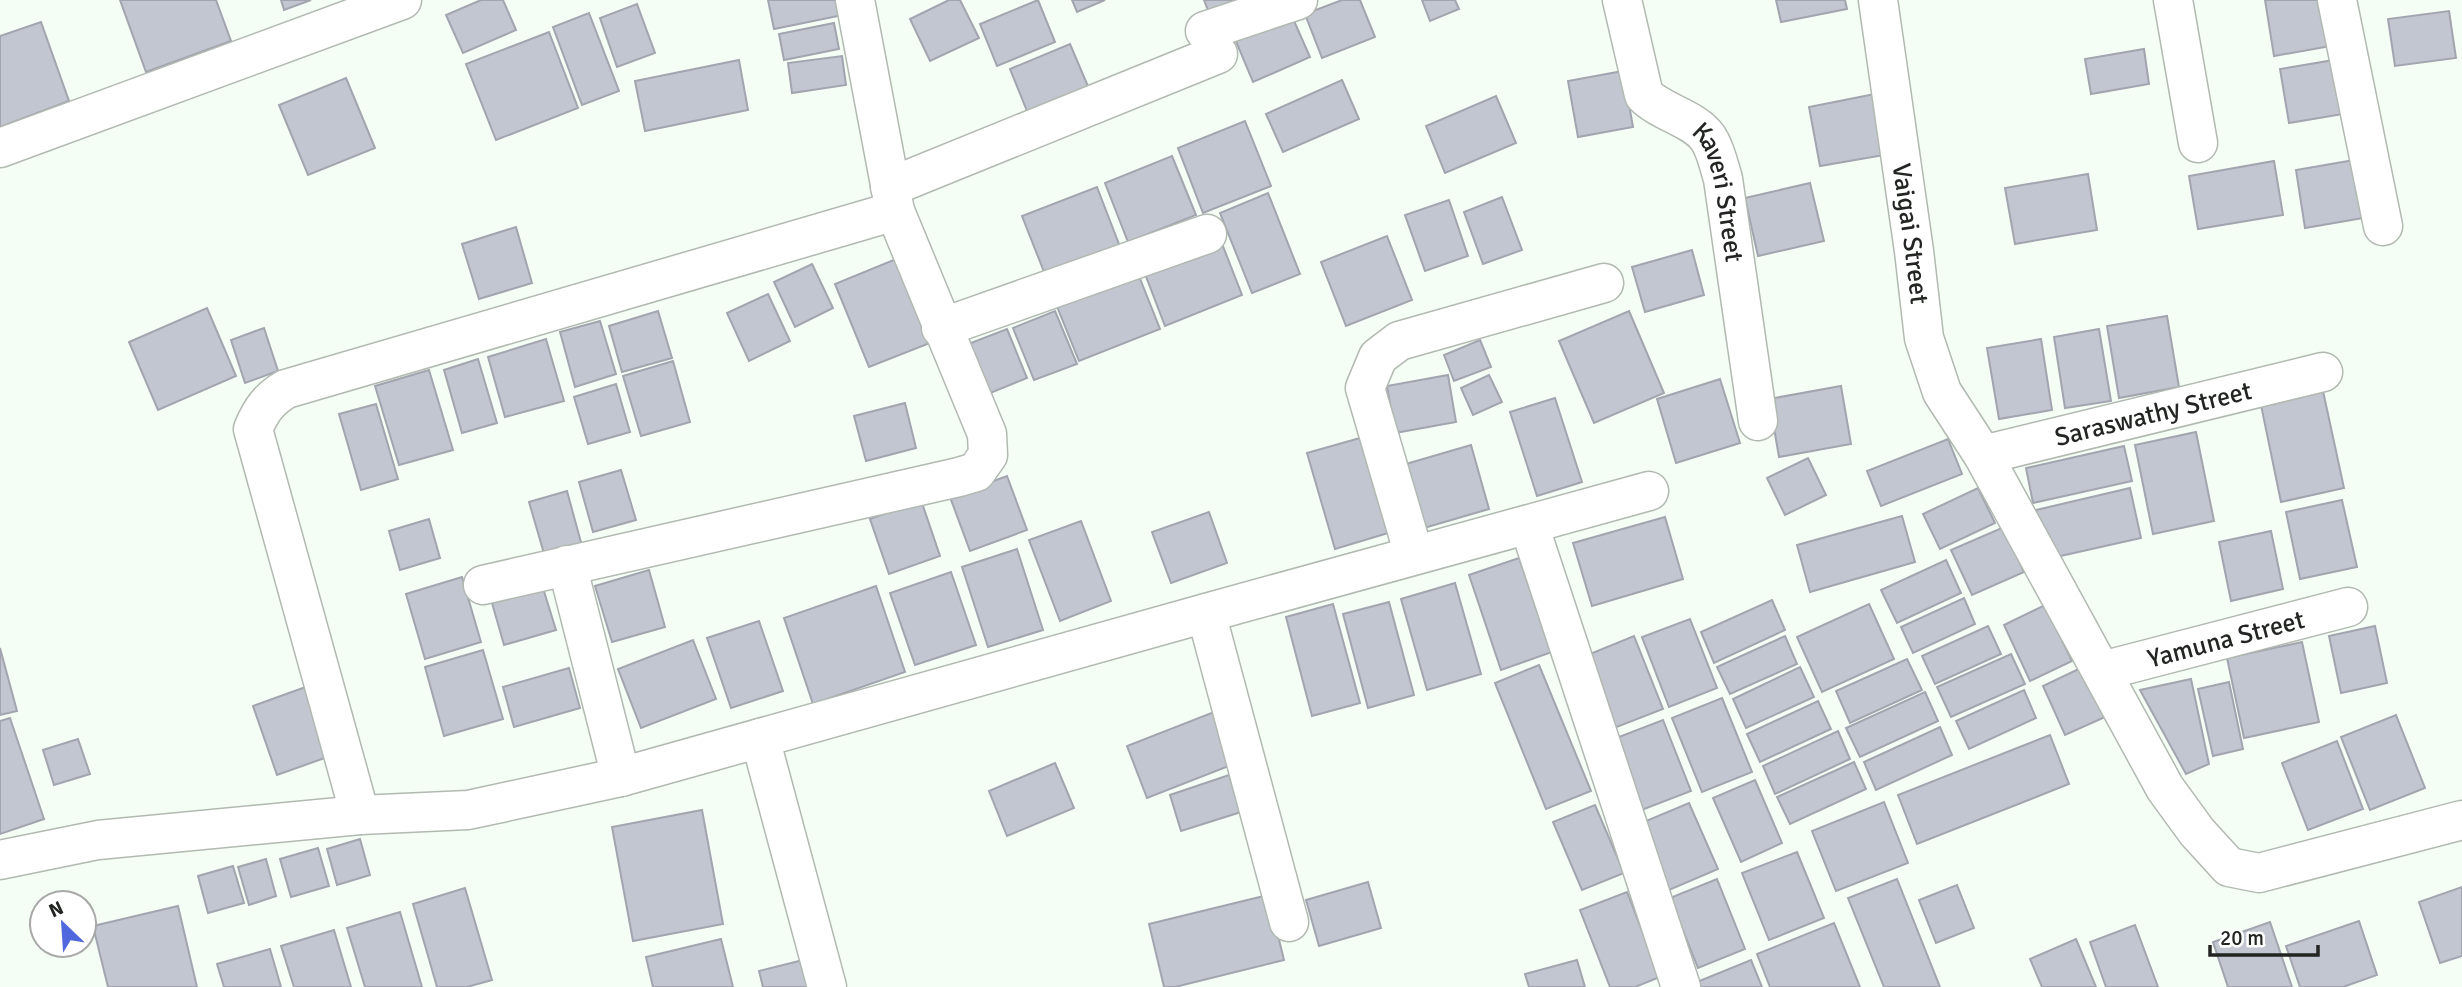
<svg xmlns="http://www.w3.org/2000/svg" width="2462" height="987" font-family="Signika,sans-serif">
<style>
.building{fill:#c2c6d0;stroke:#a2a5af;stroke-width:2}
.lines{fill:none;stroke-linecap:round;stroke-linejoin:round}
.minor-casing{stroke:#b1b9b1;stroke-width:41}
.minor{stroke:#fff;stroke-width:38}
.labels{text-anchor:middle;stroke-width:5;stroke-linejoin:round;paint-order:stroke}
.street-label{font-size:26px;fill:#222522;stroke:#fff}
</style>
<rect width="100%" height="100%" fill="#f5fef5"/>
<!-- building -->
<g class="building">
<path d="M120 0H216L231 41 146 72Z"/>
<path d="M281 0H311L284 10Z"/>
<path d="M481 0H503L516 30 463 53 446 15Z"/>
<path d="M768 0H840L843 15 774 29Z"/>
<path d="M949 0H960L979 38 930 61 910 19Z"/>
<path d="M1038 0 1055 42 997 66 980 24Z"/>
<path d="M1072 0H1105L1077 12Z"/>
<path d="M1204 0H1243L1209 13Z"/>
<path d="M1342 0H1360L1375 37 1322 58 1305 14Z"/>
<path d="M1422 0H1455L1459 9 1430 21Z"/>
<path d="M1776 0H1845L1847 9 1781 22Z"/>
<path d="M2265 0H2323L2331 46 2274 56Z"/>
<path d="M637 4 655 53 617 67 600 18Z"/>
<path d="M2449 11 2456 58 2395 66 2388 19Z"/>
<path d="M589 13 619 91 582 105 553 27Z"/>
<path d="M1291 14 1310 57 1253 82 1235 39Z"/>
<path d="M41 22 69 101 0 127V36Z"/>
<path d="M834 23 839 49 784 60 779 34Z"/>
<path d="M549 32 578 108 496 140 466 64Z"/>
<path d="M1070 44 1090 91 1029 116 1010 69Z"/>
<path d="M2144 49 2149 84 2091 94 2085 59Z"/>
<path d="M842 56 846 85 792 93 788 63Z"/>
<path d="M2340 59 2349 113 2289 123 2280 69Z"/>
<path d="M739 60 748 110 645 131 635 81Z"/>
<path d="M1623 71 1633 127 1578 137 1568 81Z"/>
<path d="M346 78 375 148 308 175 279 105Z"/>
<path d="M1342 80 1359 119 1283 152 1266 114Z"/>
<path d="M1880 93 1890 154 1820 166 1809 107Z"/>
<path d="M1496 96 1516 143 1445 173 1426 126Z"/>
<path d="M1245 121 1271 186 1203 213 1178 148Z"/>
<path d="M1172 156 1196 215 1128 242 1105 183Z"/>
<path d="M2366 158 2375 216 2305 228 2296 170Z"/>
<path d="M2274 161 2283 215 2198 229 2189 176Z"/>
<path d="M2088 174 2097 230 2015 244 2005 188Z"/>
<path d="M1810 183 1824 241 1758 256 1745 198Z"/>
<path d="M1097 187 1122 252 1048 282 1022 216Z"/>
<path d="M1268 193 1300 274 1252 293 1220 213Z"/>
<path d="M1502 197 1522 250 1483 264 1464 212Z"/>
<path d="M1449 200 1468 256 1425 271 1405 215Z"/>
<path d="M516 227 532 283 479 299 462 244Z"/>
<path d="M1219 236 1242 295 1165 326 1142 266Z"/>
<path d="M1387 236 1412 300 1346 326 1321 262Z"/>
<path d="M1692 250 1704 295 1645 312 1632 267Z"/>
<path d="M896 259 930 343 869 367 835 284Z"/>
<path d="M812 264 833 308 795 327 774 282Z"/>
<path d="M1137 271 1160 329 1079 361 1056 304Z"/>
<path d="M768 294 790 341 749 361 727 313Z"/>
<path d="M207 308 236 376 158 410 129 342Z"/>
<path d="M658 311 672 358 622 372 609 326Z"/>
<path d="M1055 311 1077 364 1034 380 1013 328Z"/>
<path d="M1629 311 1664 393 1594 423 1559 341Z"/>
<path d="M2167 316 2179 387 2119 398 2107 326Z"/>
<path d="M600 321 616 374 575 387 560 332Z"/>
<path d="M264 328 278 371 245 383 231 340Z"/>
<path d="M1007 329 1027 378 983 396 963 346Z"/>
<path d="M2099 329 2111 401 2065 408 2054 337Z"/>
<path d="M546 339 564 401 505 417 488 357Z"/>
<path d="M2041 339 2052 410 1999 419 1987 348Z"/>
<path d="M1480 340 1491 367 1454 381 1444 355Z"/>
<path d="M478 359 497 423 462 433 444 370Z"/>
<path d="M673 361 690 422 641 436 623 376Z"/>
<path d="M429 370 453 450 399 465 375 386Z"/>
<path d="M1448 375 1456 422 1395 433 1387 386Z"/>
<path d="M1489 375 1502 402 1473 415 1461 388Z"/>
<path d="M1720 379 1740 443 1676 463 1657 399Z"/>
<path d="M616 384 630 432 588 444 574 397Z"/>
<path d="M1841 386 1851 444 1779 457 1769 399Z"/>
<path d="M2323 391 2344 488 2281 502 2261 405Z"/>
<path d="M1555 398 1582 482 1537 496 1510 412Z"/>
<path d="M905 403 916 448 866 461 854 416Z"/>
<path d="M376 404 398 479 361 490 339 414Z"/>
<path d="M2196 432 2214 521 2153 534 2135 445Z"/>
<path d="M1360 438 1388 533 1335 549 1307 453Z"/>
<path d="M1948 439 1962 474 1881 506 1867 471Z"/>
<path d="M1471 445 1489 509 1424 528 1406 464Z"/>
<path d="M2124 446 2132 481 2033 503 2026 468Z"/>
<path d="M1808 458 1826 495 1785 515 1767 478Z"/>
<path d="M621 470 636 520 593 532 579 482Z"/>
<path d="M1007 476 1027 530 970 551 950 497Z"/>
<path d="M1978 488 1995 523 1940 549 1923 514Z"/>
<path d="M2130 488 2141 538 2047 559 2036 510Z"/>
<path d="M567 491 582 546 545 557 529 502Z"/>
<path d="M921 500 940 556 889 574 870 519Z"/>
<path d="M2342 500 2357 567 2300 579 2286 512Z"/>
<path d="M1209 512 1227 563 1171 583 1152 532Z"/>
<path d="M1902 516 1915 562 1810 592 1797 545Z"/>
<path d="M1665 517 1683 579 1592 606 1573 543Z"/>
<path d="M429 519 440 558 400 570 389 531Z"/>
<path d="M1081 521 1111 601 1060 621 1029 540Z"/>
<path d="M2004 527 2024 572 1972 595 1951 550Z"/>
<path d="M2271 531 2283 589 2231 601 2219 542Z"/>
<path d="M1017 549 1043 630 988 647 962 567Z"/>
<path d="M1519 558 1552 652 1501 670 1469 575Z"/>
<path d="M1946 560 1961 593 1897 623 1881 590Z"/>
<path d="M649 570 665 627 612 642 595 586Z"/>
<path d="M951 572 976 645 915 665 890 593Z"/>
<path d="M462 577 481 642 425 659 406 594Z"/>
<path d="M1455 583 1481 674 1427 690 1401 599Z"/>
<path d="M876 586 905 672 813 704 784 618Z"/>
<path d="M543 588 556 630 504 645 492 603Z"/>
<path d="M1964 598 1975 624 1913 653 1901 627Z"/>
<path d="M1772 600 1785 630 1714 663 1701 632Z"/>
<path d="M1389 602 1414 695 1368 708 1343 614Z"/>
<path d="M1333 604 1360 703 1312 716 1286 617Z"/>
<path d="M1869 604 1894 659 1822 692 1797 637Z"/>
<path d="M2045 605 2072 661 2030 681 2004 625Z"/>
<path d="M1690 619 1717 688 1669 707 1642 637Z"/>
<path d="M759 621 783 691 731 708 707 638Z"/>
<path d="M1988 626 2001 654 1935 684 1922 656Z"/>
<path d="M2375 626 2387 683 2341 693 2329 636Z"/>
<path d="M1634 636 1663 709 1614 728 1585 656Z"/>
<path d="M1785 636 1797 664 1730 694 1717 667Z"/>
<path d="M693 640 716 699 641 728 618 669Z"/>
<path d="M2302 642 2319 722 2244 738 2227 658Z"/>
<path d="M0 648 17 711 0 715Z"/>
<path d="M483 650 503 719 444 736 425 667Z"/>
<path d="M2011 654 2025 684 1951 717 1937 687Z"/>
<path d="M1907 659 1922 690 1850 723 1836 691Z"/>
<path d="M2091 663 2114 713 2065 735 2043 686Z"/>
<path d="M1539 665 1591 791 1546 809 1495 683Z"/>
<path d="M1800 667 1814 697 1746 728 1733 699Z"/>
<path d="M569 668 580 708 514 727 503 687Z"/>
<path d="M2191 679 2209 764 2186 774 2140 690Z"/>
<path d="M2229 682 2243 749 2213 756 2198 689Z"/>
<path d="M311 685 336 754 277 775 253 706Z"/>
<path d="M2024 690 2036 718 1969 749 1956 721Z"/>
<path d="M1925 692 1938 721 1860 757 1846 728Z"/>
<path d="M1722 698 1752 772 1702 792 1672 718Z"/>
<path d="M1818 701 1831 729 1760 762 1747 734Z"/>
<path d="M1214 712 1234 764 1147 798 1127 746Z"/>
<path d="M2396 715 2425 788 2370 810 2341 737Z"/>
<path d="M10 718 44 819 0 834V721Z"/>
<path d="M1663 720 1691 791 1639 811 1611 740Z"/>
<path d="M1940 727 1952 755 1876 790 1864 762Z"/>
<path d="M1838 731 1850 759 1775 794 1763 766Z"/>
<path d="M2050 735 2069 784 1917 844 1898 795Z"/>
<path d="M78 739 90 774 54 785 43 750Z"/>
<path d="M2337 741 2363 809 2308 830 2282 763Z"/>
<path d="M1854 762 1866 789 1790 824 1777 797Z"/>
<path d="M1055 763 1074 808 1007 836 989 791Z"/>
<path d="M1229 775 1241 812 1181 831 1170 795Z"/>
<path d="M1755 780 1782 843 1741 862 1713 798Z"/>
<path d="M1884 802 1908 863 1836 891 1812 831Z"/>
<path d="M1689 803 1718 869 1669 890 1639 824Z"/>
<path d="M1595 805 1624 873 1582 890 1553 822Z"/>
<path d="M702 810 723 924 633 941 612 827Z"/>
<path d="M360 839 370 875 337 885 327 849Z"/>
<path d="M318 848 329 886 291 897 280 859Z"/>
<path d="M1797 852 1824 918 1769 940 1742 873Z"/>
<path d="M266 859 276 896 249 905 238 867Z"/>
<path d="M233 866 244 903 208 913 198 876Z"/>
<path d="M1717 879 1745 949 1698 968 1670 898Z"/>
<path d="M1897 879 1940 987H1884L1848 898Z"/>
<path d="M1368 882 1381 928 1319 946 1306 900Z"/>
<path d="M1957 885 1974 928 1936 943 1919 900Z"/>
<path d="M2462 887V956L2440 963 2419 902Z"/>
<path d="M465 888 492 980 467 987H437L413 904Z"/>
<path d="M1627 892 1660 977 1635 987H1610L1580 910Z"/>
<path d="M1268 895 1284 960 1175 987H1164L1149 924Z"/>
<path d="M178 906 197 987H108L93 926Z"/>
<path d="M400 912 422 987H365L347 928Z"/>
<path d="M2359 921 2377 975 2343 987H2300L2286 946Z"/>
<path d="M2270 922 2292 987H2228L2213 942Z"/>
<path d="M1834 923 1860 987H1770L1757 954Z"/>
<path d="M2135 925 2158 987H2106L2090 942Z"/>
<path d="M334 930 351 987H294L281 946Z"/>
<path d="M721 939 733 987H653L646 957Z"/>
<path d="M2076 939 2096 987H2042L2030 959Z"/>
<path d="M270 949 281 987H224L217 964Z"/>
<path d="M815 957 823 987H763L759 971Z"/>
<path d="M1577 960 1585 987H1529L1525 974Z"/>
<path d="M1751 960 1762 987H1694L1692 984Z"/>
</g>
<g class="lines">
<defs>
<g id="minor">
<path id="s1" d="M1622 0 1644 95C1662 113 1694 118 1708 138 1716 150 1719 166 1723 179L1758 421"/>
<path id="s2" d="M1878 0 1914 251 1924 338 1942 392 1983 455 2165 788 2197 832 2229 867 2259 873 2462 820"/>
<path d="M2173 0 2198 143"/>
<path d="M2337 0 2383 226"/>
<path d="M1205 31 1298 0"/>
<path d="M0 148 402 0"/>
<path d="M890 187 1218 54"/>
<path d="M941 328 1207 234"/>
<path id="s3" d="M1983 455 2323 372"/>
<path d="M1529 525 1681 987"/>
<path d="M1414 555 1365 388 1378 357 1399 341 1604 283"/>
<path d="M567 565 621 777"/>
<path d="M483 585 959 477 976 472 988 455 987 434 895 211 855 0"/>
<path d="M1206 613 1289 922"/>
<path id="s4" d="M2102 671 2348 607"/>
<path d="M760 738 827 987"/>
<path d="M360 815 253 429C261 410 269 399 286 389L895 211"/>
<path d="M0 860 98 840 360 815 468 810 621 777 1206 613 1649 491"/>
</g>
</defs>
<!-- minor casing -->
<use href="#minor" class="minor-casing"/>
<!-- minor -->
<use href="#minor" class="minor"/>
</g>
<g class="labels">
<!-- street labels -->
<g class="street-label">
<text dy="9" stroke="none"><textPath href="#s1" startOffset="231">Kaveri Street</textPath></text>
<text dy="9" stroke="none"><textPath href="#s2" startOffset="236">Vaigai Street</textPath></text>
<text dy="9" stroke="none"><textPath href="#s3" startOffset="175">Saraswathy Street</textPath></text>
<text dy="9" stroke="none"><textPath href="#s4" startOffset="128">Yamuna Street</textPath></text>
</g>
</g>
<!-- north arrow -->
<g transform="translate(63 924) rotate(335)"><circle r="33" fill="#ffffff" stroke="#a7a8a7" stroke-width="2"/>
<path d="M0-5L12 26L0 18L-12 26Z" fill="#5068dd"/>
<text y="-10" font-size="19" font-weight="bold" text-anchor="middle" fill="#222522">N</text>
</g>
<!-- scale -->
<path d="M2210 945v10h108v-10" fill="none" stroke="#222522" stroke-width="3.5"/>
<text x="2220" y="945" font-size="21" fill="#222522" stroke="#ffffff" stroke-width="5" paint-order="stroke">20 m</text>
</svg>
